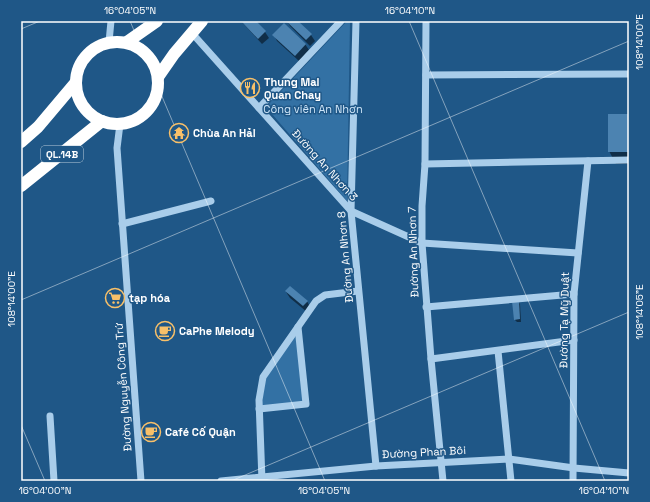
<svg xmlns="http://www.w3.org/2000/svg" width="650" height="502" font-family="'Space Grotesk',sans-serif">
<style>
.park{fill:#3371a4}
.shadow{fill:#0007}
.building{fill:#4c83b1}
.lines{fill:none;stroke-linecap:round;stroke-linejoin:round}
.minor{stroke:#a9cdea;stroke-width:7}
.highway{stroke:#fff;stroke-width:12}
.ticks{fill:none;stroke:#fff;stroke-width:1;stroke-opacity:0.45}
.labels{text-anchor:middle;stroke-width:3;stroke-linejoin:round;paint-order:stroke}
.shield{fill:#1f5787;stroke:#bccddb;stroke-width:1}
.shield-label{font-size:10px;font-weight:bold;fill:#fff}
.poi-label{font-size:11px;font-weight:bold;fill:#fff;stroke:#1f5787;text-anchor:start}
.park-label{font-size:11px;fill:#cee5f8;stroke:#1f5787}
.street-label{font-size:11px;fill:#fff;stroke:#1f5787}
.neatline{fill:none;stroke:#fff;stroke-width:1.5}
.ticks-label{font-size:10px;text-anchor:middle;fill:#fff}
</style>
<rect width="100%" height="100%" fill="#1f5787"/>
<!-- park -->
<g class="park">
<path d="M347 21H350L347 201 266 107Z"/>
<path d="M296 333 303 402 261 407 266 376Z"/>
</g>
<!-- shadow -->
<g class="shadow">
<path d="M241 21H255L265 32 269 38 262 44Z"/>
<path d="M287 21H297L311 35 315 41 310 46 290 26Z"/>
<path d="M274 35 305 44 309 50 299 61 277 41Z"/>
<path d="M629 115V164H616L609 151Z"/>
<path d="M286 292 307 301 310 307 307 312 290 298Z"/>
<path d="M518 301 520 304 521 322H517L515 320Z"/>
</g>
<!-- building -->
<g class="building">
<path d="M241 21H256L266 31 258 39Z"/>
<path d="M286 21H298L312 34 306 40Z"/>
<path d="M284 23 306 44 295 56 272 35Z"/>
<rect x="608" y="114" width="21" height="38"/>
<path d="M290 286 308 301 303 306 285 291Z"/>
<path d="M519 300 520 319 514 320 512 301Z"/>
</g>
<g class="lines">
<!-- minor -->
<g class="minor">
<path d="M356 21 351 211 376 466"/>
<path d="M426 21 425 164 422 206V243L431 359 443 481"/>
<path d="M191 32 351 211 422 243 578 253"/>
<path d="M109 42 111 21"/>
<path d="M426 75 629 74"/>
<path d="M259 108 341 21"/>
<path d="M120 124 117 148 141 481"/>
<path d="M425 164 629 160"/>
<path d="M122 224 211 201"/>
<path d="M426 307 574 294"/>
<path d="M498 351 511 481"/>
<path d="M431 359 574 340"/>
<path d="M259 409 306 404 298 327"/>
<path d="M50 416 54 481"/>
<path d="M221 481 376 466 509 459 574 468 629 473"/>
<path d="M262 481 259 400 263 377 316 301 325 295 358 291"/>
<path d="M573 481 574 294 588 161"/>
</g>
<!-- highway -->
<g class="highway">
<circle cx="117" cy="83" r="41"/>
<path d="M127 42 157 21"/>
<path d="M158 77 174 54 202 21"/>
<path d="M21 142 38 127 76 82"/>
<path d="M21 186 102 121"/>
</g>
</g>
<!-- ticks -->
<path class="ticks" d="M130 21 325 481M409 21 605 481M21 29 40 21M21 300 629 41M21 425 45 481M231 481 629 312"/>
<!-- icons -->
<defs>
<symbol id="restaurant-ring" viewBox="-11 -11 22 22"><circle r="9.5" fill="#1f5787" stroke="#f8c069" stroke-width="1.5"/><path d="M-5-6h1v4h1v-4h1v4h1v-4h1v5L-1.5 .5V6h-2V.5L-5-1ZM5-6V6H3V1.5H1.5Q1.5-4 5-6Z" fill="#f8c069"/></symbol>
<symbol id="temple-ring" viewBox="-11 -11 22 22"><circle r="9.5" fill="#1f5787" stroke="#f8c069" stroke-width="1.5"/><path d="M0-6L5-2H3V0L6.5 2.5H4V6H1.5V3h-3V6H-4V2.5H-6.5L-3 0V-2H-5Z" fill="#f8c069"/></symbol>
<symbol id="supermarket-ring" viewBox="-11 -11 22 22"><circle r="9.5" fill="#1f5787" stroke="#f8c069" stroke-width="1.5"/><path d="M-6-5.5h2.5l.6 2H6L4.5 2H-2.5L-4.4-4H-6ZM-1.5 3.2a1.3 1.3 0 1 0 .1 0ZM3 3.2a1.3 1.3 0 1 0 .1 0Z" fill="#f8c069"/></symbol>
<symbol id="cafe-ring" viewBox="-11 -11 22 22"><circle r="9.5" fill="#1f5787" stroke="#f8c069" stroke-width="1.5"/><path d="M-5.5-4.5H6V0H3Q3 3.5 0 3.5H-2.5Q-5.5 3.5-5.5 0ZM3-3.2v2h1.7v-2ZM-6 4.5H4V6H-6Z" fill="#f8c069"/></symbol>
</defs>
<g fill-rule="evenodd">
<use href="#restaurant-ring" x="239" y="77" width="22" height="22"/>
<use href="#temple-ring" x="168" y="122" width="22" height="22"/>
<use href="#supermarket-ring" x="104" y="287" width="22" height="22"/>
<use href="#cafe-ring" x="154" y="320" width="22" height="22"/>
<use href="#cafe-ring" x="140" y="421" width="22" height="22"/>
</g>
<g class="labels">
<!-- shield labels -->
<rect class="shield" x="41" y="146" width="42" height="16" rx="3"/>
<g class="shield-label">
<text x="62" y="158">QL.14B</text>
</g>
<!-- poi labels -->
<g class="poi-label">
<text x="264" y="86">Thung Mai<tspan x="264" dy="13">Quan Chay</tspan></text>
<text x="193" y="137">Chùa An Hải</text>
<text x="129" y="302">tạp hóa</text>
<text x="179" y="335">CaPhe Melody</text>
<text x="165" y="436">Café Cố Quận</text>
</g>
<!-- park labels -->
<g class="park-label">
<text x="313" y="113">Công viên An Nhơn</text>
</g>
<!-- street labels -->
<g class="street-label">
<text transform="translate(325 165) rotate(48)" y="4">Đường An Nhơn 3</text>
<text transform="translate(413 252) rotate(-92)" y="4">Đường An Nhơn 7</text>
<text transform="translate(345 257) rotate(-95)" y="4">Đường An Nhơn 8</text>
<text transform="translate(564 320) rotate(-89)" y="4">Đường Tạ Mỹ Duật</text>
<text transform="translate(123 387) rotate(-94)" y="4">Đường Nguyễn Công Trứ</text>
<text transform="translate(424 452) rotate(-3)" y="4">Đường Phan Bôi</text>
</g>
</g>
<!-- border -->
<rect width="650" height="502" fill="none" stroke="#1f5787" stroke-width="44"/>
<rect x="22" y="22" width="606" height="458" class="neatline"/>
<g class="ticks-label">
<text x="130" y="14">16°04'05"N</text>
<text x="410" y="14">16°04'10"N</text>
<text transform="translate(639 42) rotate(-90)" y="4">108°14'00"E</text>
<text transform="translate(11 299) rotate(-90)" y="4">108°14'00"E</text>
<text transform="translate(639 312) rotate(-90)" y="4">108°14'05"E</text>
<text x="45" y="494">16°04'00"N</text>
<text x="324" y="494">16°04'05"N</text>
<text x="604" y="494">16°04'10"N</text>
</g>
</svg>
